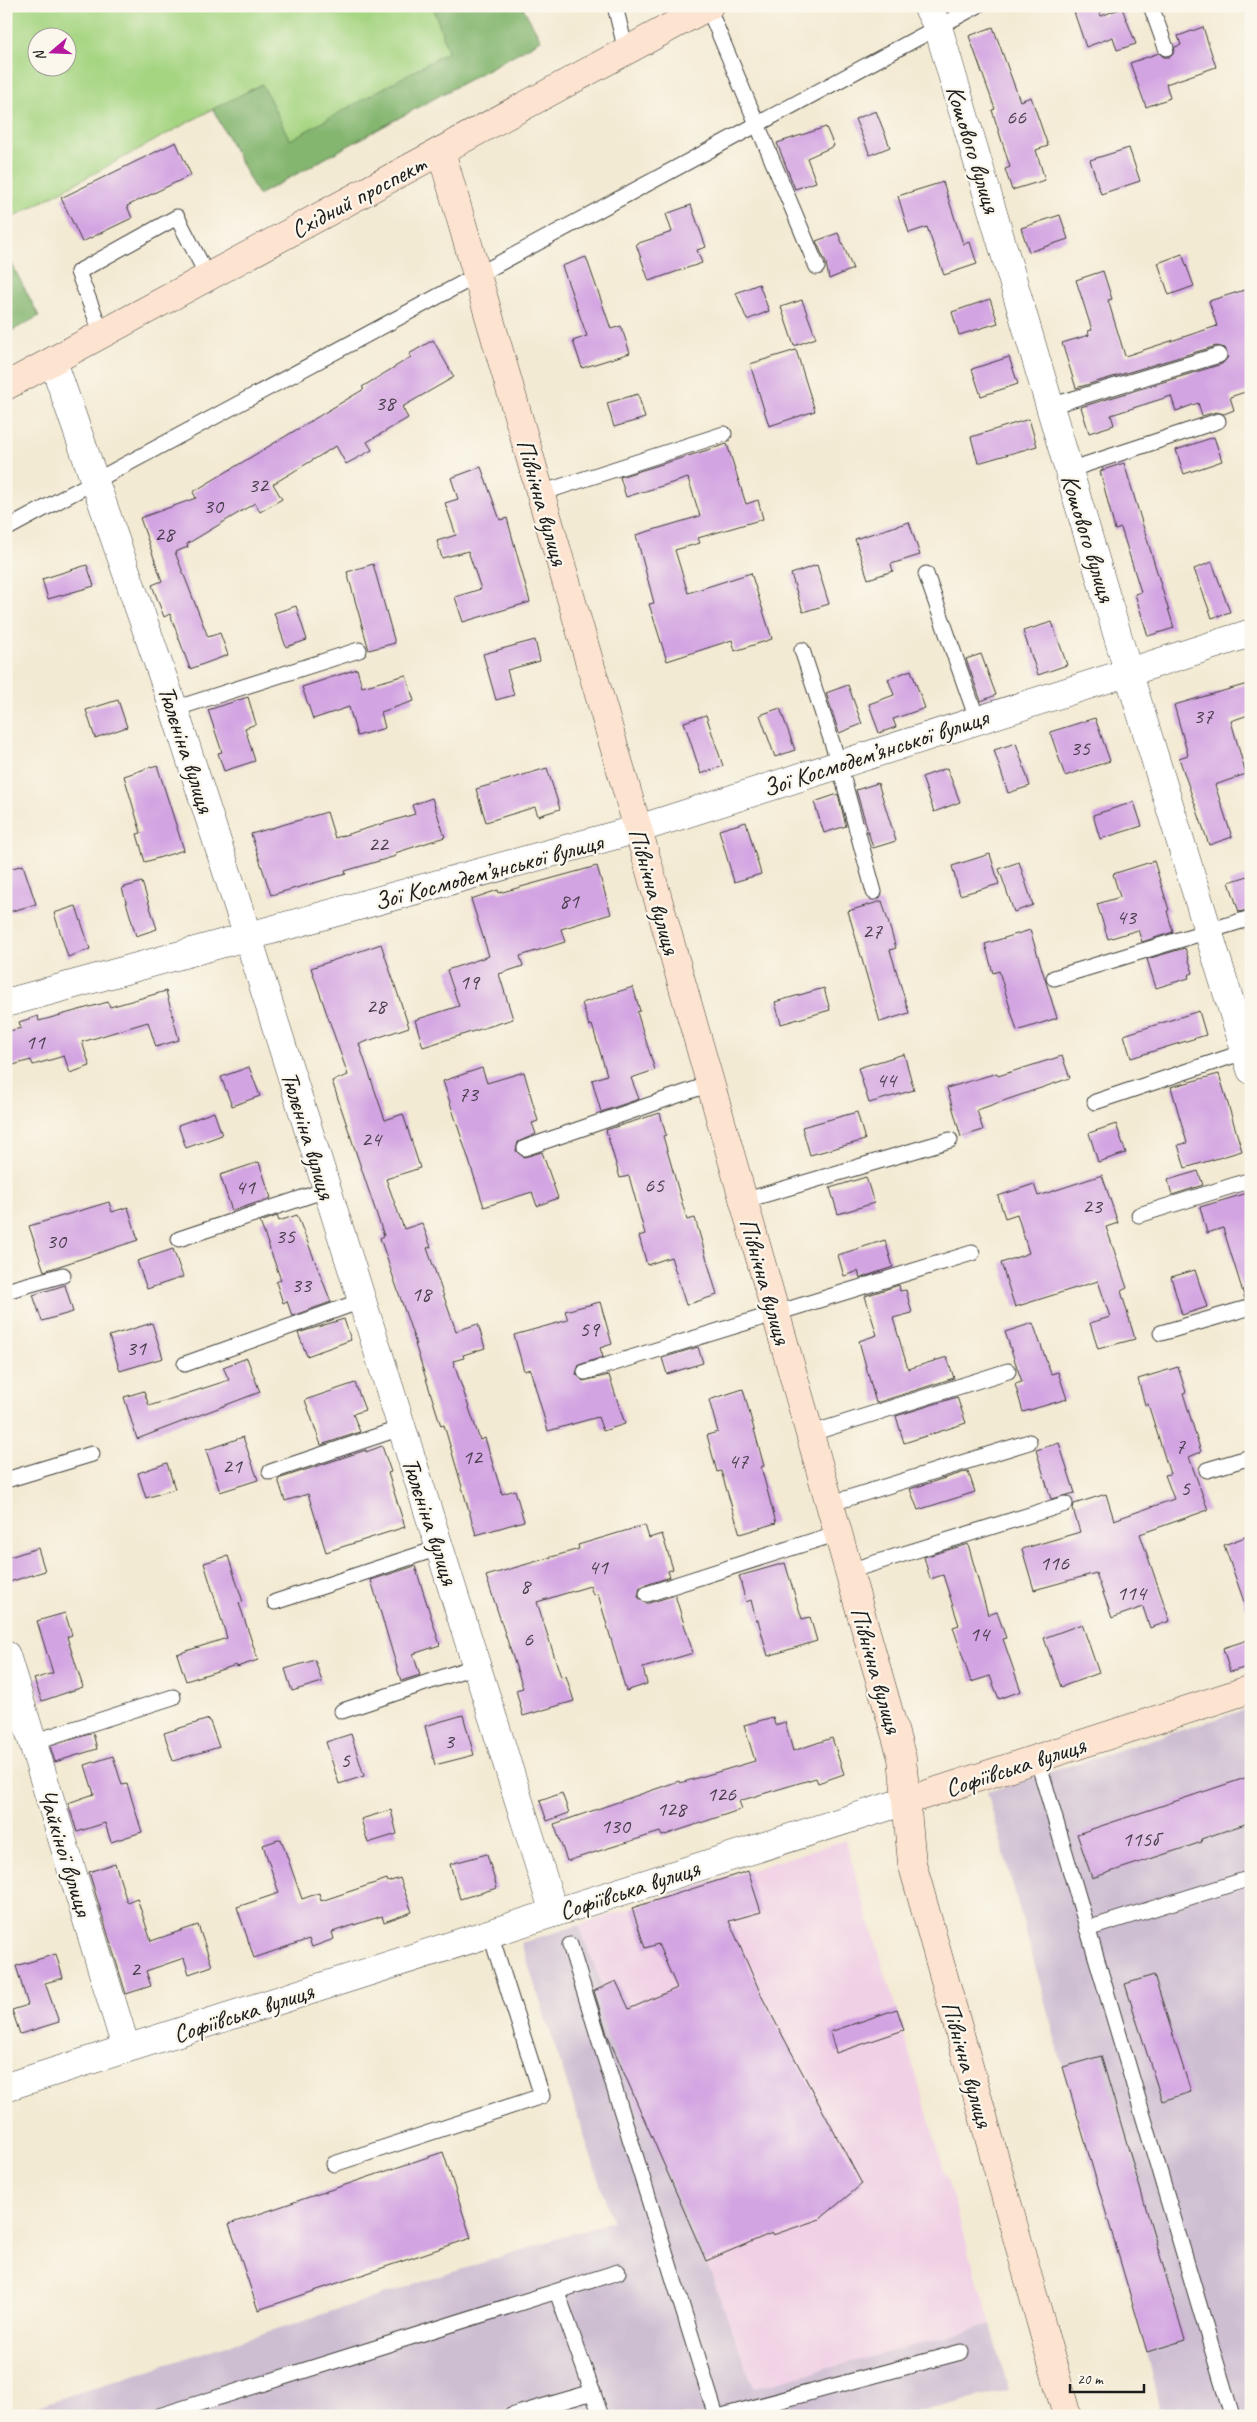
<svg xmlns="http://www.w3.org/2000/svg" width="1257" height="2422" font-family="Caveat,sans-serif">
<style>
.built{fill:#f0d0e5}
.industrial{fill:#cebed2}
.green{fill:#a6d582;stroke:#61784f;fill-rule:evenodd}
.forest{fill:#84b670;stroke:#506946}
.building{fill:#d3a4e2}
.lines{fill:none;stroke-linecap:round;stroke-linejoin:round}
.lane-casing{stroke:#3c3b37;stroke-width:17}
.street-casing{stroke:#3c3b37;stroke-width:29}
.secondary-casing{stroke:#3c3b37;stroke-width:29}
.lane{stroke:#fff;stroke-width:15}
.street{stroke:#fff;stroke-width:28}
.secondary{stroke:#fde4d0;stroke-width:28}
.labels{text-anchor:middle;stroke-width:4.5;stroke-linejoin:round;paint-order:stroke}
.number-label{font-size:22px;fill:#4a3e4e}
.street-label{font-size:25px;fill:#1c1c1c;stroke:#fbf7ec}
</style>
<rect width="100%" height="100%" fill="#fbf7ec"/>
<filter id="ink" filterUnits="userSpaceOnUse"><feTurbulence type="fractalNoise" baseFrequency=".02" numOctaves="2"/><feDisplacementMap in="SourceGraphic" scale="10" xChannelSelector="R" yChannelSelector="G"/><feConvolveMatrix kernelMatrix="1 2 1 2 8 2 1 2 1" color-interpolation-filters="sRGB"/></filter>
<filter id="wash" filterUnits="userSpaceOnUse"><feTurbulence type="fractalNoise" baseFrequency=".0096" numOctaves="4" result="noise"/><feDisplacementMap in="SourceGraphic" scale="20" xChannelSelector="R" yChannelSelector="G"/><feGaussianBlur stdDeviation="1.12" result="paint"/><feColorMatrix in="noise" values="0 0 0 0 0 0 0 0 0 0 0 0 0 0 0 0 0 1.4 0 .05"/><feComposite in="paint" operator="in"/></filter>
<g filter="url(#wash)">
<rect width="100%" height="100%" fill="#f3ead3"/>
<!-- built -->
<path class="built" d="M845 1840 991 2325 754 2389 579 1925Z"/>
<!-- industrial -->
<g class="industrial">
<path d="M1251 1708V2416H1162L1147 2352 1063 2067 987 1792Z"/>
<path d="M579 1925 754 2388 991 2325 1009 2390 902 2416H6L612 2221 521 1943Z"/>
</g>
<!-- green -->
<path class="green" d="M6 6H522L541 40 258 195 213 109 6 221ZM38 38H68V68H38Z"/>
<!-- forest -->
<g class="forest">
<path d="M433 6H522L541 40 258 195 213 109 262 84 290 140 448 52Z"/>
<path d="M6 253 39 316 6 334Z"/>
</g>
<g id="blocks">
<!-- building -->
<g class="building">
<path d="M1072 6H1097L1101 16 1122 8 1136 44 1117 50 1113 37 1086 47Z"/>
<path d="M993 27 1020 101 1031 97 1048 146 1036 150 1045 180 1012 190 1005 169 1010 167 992 110 995 109 969 36Z"/>
<path d="M1203 27 1216 67 1166 84 1170 98 1146 107 1130 63 1159 53 1164 57H1170L1173 54 1175 47 1181 45 1178 36Z"/>
<path d="M876 111 890 147 870 155 855 119Z"/>
<path d="M826 127 834 146 807 158 816 182 795 189 777 143Z"/>
<path d="M176 142 191 175 127 206 132 218 82 242 61 198Z"/>
<path d="M1129 148 1140 181 1101 194 1090 160Z"/>
<path d="M943 182 963 244 970 242 977 264 944 275 927 227 909 233 898 196Z"/>
<path d="M691 205 706 247 697 250 702 263 649 281 636 244 672 232 666 214Z"/>
<path d="M1060 215 1068 239 1029 252 1021 228Z"/>
<path d="M838 233 853 269 829 279 826 263 816 241Z"/>
<path d="M1182 254 1194 286 1169 295 1158 263Z"/>
<path d="M586 257 611 329 621 326 630 353 582 368 573 341 587 336 562 266Z"/>
<path d="M1103 271 1112 299 1108 300 1125 356 1217 326 1209 301 1251 288V390L1230 397 1234 410 1224 414 1216 412 1202 416 1198 403 1176 411 1171 396 1111 415 1114 425 1089 433 1081 407 1222 364 1228 357 1225 348 1216 346 1076 388 1062 343 1089 335 1088 331 1092 330 1076 280Z"/>
<path d="M759 284 769 311 747 320 736 293Z"/>
<path d="M990 299 998 323 959 335 952 312Z"/>
<path d="M802 300 816 338 794 346 781 307Z"/>
<path d="M433 340 454 377 402 407 408 418 367 442 372 450 346 464 336 446 273 484 282 499 260 512 255 503 187 544 188 547 175 552 208 637 220 633 228 655 190 669 170 614 164 617 152 585 162 581 140 518 196 498 193 492 364 389 362 387 411 357 409 354Z"/>
<path d="M796 350 815 411 769 426 750 364Z"/>
<path d="M1009 357 1018 384 981 396 972 369Z"/>
<path d="M638 394 645 418 614 427 607 403Z"/>
<path d="M1029 419 1037 446 978 463 971 437Z"/>
<path d="M1214 437 1222 461 1184 474 1176 450Z"/>
<path d="M727 444 746 504 758 500 763 519 698 538 700 543 675 550 688 593 751 573 772 639 735 651 732 640 667 661 649 604 654 603 636 535 700 516 688 478 626 497 620 477Z"/>
<path d="M1124 463 1174 628 1148 636 1135 594 1141 592 1121 528 1115 530 1100 471Z"/>
<path d="M481 467 500 520 507 518 530 602 463 622 455 597 481 589 468 551 442 558 437 541 456 535 445 503 458 499 451 478Z"/>
<path d="M909 522 920 555 891 564 893 571 868 579 855 539Z"/>
<path d="M1212 562 1230 612 1212 618 1194 569Z"/>
<path d="M373 564 395 643 369 650 347 572Z"/>
<path d="M87 565 94 586 48 599 42 579Z"/>
<path d="M817 565 829 604 803 612 791 574Z"/>
<path d="M296 606 307 640 286 647 274 613Z"/>
<path d="M1052 622 1067 665 1038 675 1023 631Z"/>
<path d="M535 640 540 661 507 670 514 695 496 700 483 654Z"/>
<path d="M981 654 996 695 981 701 966 659Z"/>
<path d="M357 669 362 687 406 675 414 701 381 712 385 728 357 736 349 707 313 719 302 687Z"/>
<path d="M911 670 925 708 893 719 896 727 879 733 869 704 894 695 888 679Z"/>
<path d="M1251 683V714L1231 721 1246 774 1215 785 1232 837 1209 845 1179 758 1188 755 1174 705Z"/>
<path d="M848 685 862 724 839 733 826 693Z"/>
<path d="M248 697 256 724 245 728 255 761 224 771 218 753 222 752 208 710Z"/>
<path d="M118 700 127 727 95 738 86 710Z"/>
<path d="M780 708 795 750 775 757 760 715Z"/>
<path d="M706 715 723 766 701 774 684 722Z"/>
<path d="M1095 718 1110 761 1065 776 1050 732Z"/>
<path d="M1016 743 1030 786 1008 793 994 750Z"/>
<path d="M157 765 184 850 145 862 137 834 141 833 124 776Z"/>
<path d="M547 768 560 809 538 816 535 807 486 822 476 789Z"/>
<path d="M947 768 960 802 934 812 922 777Z"/>
<path d="M878 783 896 841 873 848 856 790Z"/>
<path d="M838 794 846 826 824 833 814 802Z"/>
<path d="M432 798 445 837 395 853 396 856 345 871 346 874 271 895 251 834 327 812 335 838 415 814 412 805Z"/>
<path d="M1134 802 1142 826 1100 839 1093 815Z"/>
<path d="M746 822 761 874 734 882 719 830Z"/>
<path d="M990 854 999 884 960 895 952 866Z"/>
<path d="M1154 861 1169 910 1167 911 1173 932 1142 942 1138 930 1108 939 1097 904 1120 897 1113 874Z"/>
<path d="M1019 862 1033 905 1014 912 999 869Z"/>
<path d="M23 865 36 904 6 913V870Z"/>
<path d="M597 866 611 914 561 929 565 942 520 956 523 966 499 974 513 1019 423 1047 415 1020 459 1006 447 970 489 956 471 899 498 890 499 893Z"/>
<path d="M1251 875V909L1239 912 1229 882Z"/>
<path d="M142 882 157 929 136 936 122 888Z"/>
<path d="M882 901 896 948 890 950 909 1013 880 1022 848 911Z"/>
<path d="M76 906 90 949 68 957 54 913Z"/>
<path d="M1030 930 1057 1018 1017 1031 999 971 993 973 985 944Z"/>
<path d="M381 944 409 1027 359 1044 385 1120 403 1114 420 1168 386 1179 404 1229 422 1223 431 1247 427 1248 456 1331 478 1324 485 1348 463 1355 464 1358 453 1361 480 1440 485 1438 502 1494 515 1490 524 1521 476 1535 444 1425 441 1426 415 1344H416L380 1238 384 1236 332 1081 348 1075 311 968Z"/>
<path d="M1185 948 1193 973 1188 975 1189 978 1156 988 1147 959Z"/>
<path d="M633 987 640 1011 637 1012 655 1070 631 1078 639 1099 601 1112 592 1080 607 1075 592 1025 589 1026 582 1003Z"/>
<path d="M824 988 830 1010 781 1024 775 1002Z"/>
<path d="M166 991 179 1040 156 1047 148 1022 82 1042 90 1066 70 1073 64 1056 33 1065 31 1060 6 1067V1032L21 1028 19 1022 38 1016 39 1021 108 1002 110 1007Z"/>
<path d="M1199 1011 1206 1035 1131 1058 1124 1035Z"/>
<path d="M904 1054 914 1090 869 1103 858 1068Z"/>
<path d="M1062 1056 1070 1078 977 1110 983 1130 961 1137 947 1088 997 1073 998 1076Z"/>
<path d="M249 1067 260 1096 232 1106 221 1077Z"/>
<path d="M482 1068 487 1083 524 1072 538 1121 532 1123 536 1134 518 1142 516 1151 524 1157 542 1152 558 1198 537 1206 532 1192 484 1207 443 1081Z"/>
<path d="M1219 1074 1242 1151 1185 1168 1178 1145 1187 1143 1171 1087Z"/>
<path d="M214 1112 222 1135 186 1148 178 1125Z"/>
<path d="M857 1112 865 1140 810 1155 802 1127Z"/>
<path d="M660 1113 666 1135 663 1136 687 1220 695 1218 717 1295 686 1305 671 1257 647 1265 639 1236 645 1234 629 1176 620 1178 606 1130Z"/>
<path d="M1116 1124 1126 1153 1098 1162 1089 1133Z"/>
<path d="M259 1162 271 1198 232 1211 220 1175Z"/>
<path d="M1198 1171 1203 1185 1172 1195 1168 1180Z"/>
<path d="M1102 1175 1118 1223 1106 1227 1127 1288 1121 1291 1135 1339 1098 1349 1090 1323 1110 1317 1098 1281 1015 1307 1001 1263 1029 1253 1017 1214 1005 1218 998 1196 1034 1184 1038 1196Z"/>
<path d="M866 1177 874 1203 838 1214 830 1188Z"/>
<path d="M1251 1192V1298L1245 1299 1223 1228 1207 1233 1200 1207Z"/>
<path d="M109 1202 112 1212 128 1207 138 1240 44 1271 29 1226Z"/>
<path d="M297 1215 331 1302 292 1316 287 1301 283 1303 276 1282 281 1280 260 1222 277 1216 279 1221Z"/>
<path d="M885 1240 893 1267 860 1278 858 1271 844 1276 838 1255Z"/>
<path d="M173 1249 183 1277 147 1289 137 1261Z"/>
<path d="M1195 1270 1207 1307 1182 1315 1171 1277Z"/>
<path d="M65 1285 73 1312 42 1321 33 1295Z"/>
<path d="M899 1285 900 1291 906 1290 912 1313 893 1318 908 1369 947 1357 954 1378 876 1403 859 1341 877 1335 865 1296Z"/>
<path d="M600 1302 612 1344 600 1348 603 1357 579 1365 576 1374 583 1381 609 1375 625 1424 603 1431 598 1417 548 1431 530 1369 524 1371 514 1335 568 1320 565 1311Z"/>
<path d="M344 1319 351 1340 307 1356 298 1333Z"/>
<path d="M152 1323 163 1358 120 1371 109 1336Z"/>
<path d="M1033 1323 1051 1374 1058 1372 1067 1399 1023 1412 1015 1384 1022 1382 1005 1332Z"/>
<path d="M698 1347 703 1363 667 1374 662 1358Z"/>
<path d="M247 1358 260 1392 137 1439 124 1397 144 1391 149 1406 229 1380 223 1367Z"/>
<path d="M1178 1367 1186 1392 1183 1393 1201 1452 1189 1457 1208 1510 1140 1534 1170 1621 1150 1628 1143 1607 1112 1618 1096 1573 1034 1590 1022 1549 1080 1532 1073 1509 1074 1504 1106 1494 1114 1520 1174 1499 1165 1475 1170 1474 1148 1404 1145 1405 1138 1379Z"/>
<path d="M355 1383 365 1410 353 1414 360 1432 321 1445 305 1400Z"/>
<path d="M743 1389 764 1466 761 1467 776 1523 740 1534 721 1471 717 1472 707 1435 718 1432 709 1400Z"/>
<path d="M957 1397 966 1423 904 1443 896 1416Z"/>
<path d="M243 1437 258 1480 220 1492 206 1450Z"/>
<path d="M1059 1443 1075 1493 1051 1499 1036 1450Z"/>
<path d="M382 1446 391 1472 388 1473 405 1527 326 1552 308 1494 285 1501 278 1479 366 1450V1452Z"/>
<path d="M167 1463 175 1489 146 1498 138 1473Z"/>
<path d="M968 1471 975 1492 918 1510 910 1489Z"/>
<path d="M645 1525 649 1538 662 1534 673 1569 668 1571 670 1577 640 1587 638 1597 645 1603H649L675 1595 693 1653 643 1668 647 1684 626 1691 598 1594 593 1595 590 1586 537 1602 561 1677 566 1676 574 1701 523 1716 516 1690 523 1688 486 1576 579 1549 578 1545Z"/>
<path d="M1245 1537 1251 1552V1612L1248 1613 1224 1545Z"/>
<path d="M968 1544 988 1615 997 1612 1006 1638 1003 1639 1021 1691 999 1699 990 1676 971 1682 953 1627 959 1625 943 1575 930 1579 924 1557Z"/>
<path d="M38 1548 45 1571 6 1583V1558Z"/>
<path d="M228 1556 243 1602 239 1603 258 1660 237 1667 236 1665 186 1681 177 1654 227 1638 204 1563Z"/>
<path d="M785 1563 802 1619 810 1617 817 1641 768 1656 758 1620H756L751 1600 746 1602 739 1576Z"/>
<path d="M415 1566 440 1645 413 1654 420 1675 401 1681 371 1580Z"/>
<path d="M65 1613 72 1635 67 1637 83 1687 42 1701 34 1679 53 1673 37 1621Z"/>
<path d="M1082 1624 1099 1673 1061 1687 1044 1638Z"/>
<path d="M1251 1639V1666L1230 1672 1223 1648Z"/>
<path d="M315 1660 322 1682 292 1691 285 1669Z"/>
<path d="M463 1715 474 1755 435 1765 425 1726Z"/>
<path d="M773 1717 775 1725 785 1722 793 1751 832 1738 844 1774 818 1783 816 1778 739 1801 742 1809 662 1836 660 1832 567 1861 554 1824 679 1781 680 1783 755 1761 744 1725Z"/>
<path d="M209 1719 219 1747 173 1761 164 1733Z"/>
<path d="M93 1733 97 1749 55 1762 50 1746Z"/>
<path d="M351 1734 364 1776 339 1784 326 1742Z"/>
<path d="M113 1756 122 1785 127 1784 142 1832 111 1842 105 1823 77 1832 68 1803 94 1794 85 1765Z"/>
<path d="M1251 1776V1822L1201 1839 1202 1842 1092 1878 1077 1834Z"/>
<path d="M562 1793 569 1813 547 1821 540 1801Z"/>
<path d="M391 1810 397 1834 368 1843 361 1819Z"/>
<path d="M281 1839 302 1899 319 1893 321 1901 387 1879 388 1882 400 1878 412 1912 384 1922 382 1916 332 1932 334 1939 312 1947 309 1939 254 1958 237 1907 279 1893 263 1845Z"/>
<path d="M487 1854 497 1888 460 1899 450 1864Z"/>
<path d="M115 1863 127 1902 137 1898 151 1941 198 1925 212 1966 189 1974 184 1958 146 1971 151 1986 126 1994 89 1872Z"/>
<path d="M748 1871 761 1912 729 1921 763 1999 862 2184 820 2219 773 2235 772 2233 706 2261 607 2034 594 1991 616 1981 629 2009 677 1988 658 1944 645 1948 632 1908Z"/>
<path d="M56 1954 63 1978 45 1983 59 2022 20 2034 12 2010 28 2005 16 1966Z"/>
<path d="M1154 1975 1191 2092 1162 2101 1125 1984Z"/>
<path d="M897 2009 904 2030 836 2053 830 2032Z"/>
<path d="M1101 2056 1185 2340 1147 2352 1063 2067Z"/>
<path d="M443 2152 471 2238 258 2310 229 2224Z"/>
</g>
</g>
</g>
<g filter="url(#ink)">
<use href="#blocks" fill-opacity="0" stroke="#3c3b37" stroke-width="1"/>
<g class="lines">
<defs>
<g id="lane">
<path d="M615 6 626 51"/>
<path d="M1151 6 1166 48"/>
<path d="M708 7 817 267"/>
<path d="M102 334 78 272 177 217 208 277"/>
<path d="M1050 406 1219 355"/>
<path d="M1069 470 1218 421"/>
<path d="M541 493 724 434"/>
<path d="M6 529 977 6"/>
<path d="M926 574 977 719"/>
<path d="M802 650 839 764 874 892"/>
<path d="M174 709 359 650"/>
<path d="M1054 978 1251 918"/>
<path d="M1095 1102 1250 1050"/>
<path d="M525 1148 710 1084"/>
<path d="M743 1201 950 1140"/>
<path d="M1139 1215 1251 1180"/>
<path d="M179 1239 326 1190"/>
<path d="M6 1291 63 1275"/>
<path d="M1161 1333 1251 1307"/>
<path d="M185 1364 361 1301"/>
<path d="M585 1372 972 1253"/>
<path d="M809 1434 1008 1371"/>
<path d="M1207 1470 1251 1457"/>
<path d="M270 1472 401 1428"/>
<path d="M6 1480 92 1454"/>
<path d="M829 1504 1029 1442"/>
<path d="M849 1571 1065 1504"/>
<path d="M647 1594 838 1533"/>
<path d="M275 1602 439 1548"/>
<path d="M342 1711 476 1666"/>
<path d="M33 1742 173 1697"/>
<path d="M1037 1758 1232 2416"/>
<path d="M1087 1929 1251 1878"/>
<path d="M570 1945 716 2416"/>
<path d="M334 2164 542 2096 490 1933"/>
<path d="M557 2292 601 2416"/>
<path d="M159 2416 618 2272"/>
<path d="M511 2416 593 2392"/>
<path d="M722 2416 961 2352"/>
</g>
<g id="street">
<path d="M927 6 938 27 1128 671 1251 1070"/>
<path d="M53 361 174 709 248 937 554 1913"/>
<path d="M6 1003 638 829 1251 633"/>
<path d="M6 1655 126 2048"/>
<path d="M6 2087 906 1801"/>
</g>
<g id="secondary">
<path d="M441 151 638 829 902 1758 912 1863 1067 2416"/>
<path d="M6 386 709 6"/>
<path d="M906 1801 1251 1689"/>
</g>
</defs>
<!-- lane casing -->
<use href="#lane" class="lane-casing"/>
<!-- street casing -->
<use href="#street" class="street-casing"/>
<!-- secondary casing -->
<use href="#secondary" class="secondary-casing"/>
<!-- lane -->
<use href="#lane" class="lane"/>
<!-- street -->
<use href="#street" class="street"/>
<!-- secondary -->
<use href="#secondary" class="secondary"/>
</g>
</g>
<g class="labels">
<!-- number labels -->
<g class="number-label">
<text x="1016" y="124">66</text>
<text x="385" y="410">38</text>
<text x="258" y="492">32</text>
<text x="213" y="513">30</text>
<text x="164" y="541">28</text>
<text x="1203" y="723">37</text>
<text x="1080" y="755">35</text>
<text x="378" y="851">22</text>
<text x="569" y="908">81</text>
<text x="1126" y="924">43</text>
<text x="872" y="938">27</text>
<text x="469" y="989">19</text>
<text x="376" y="1013">28</text>
<text x="35" y="1049">11</text>
<text x="886" y="1087">44</text>
<text x="468" y="1101">73</text>
<text x="371" y="1146">24</text>
<text x="654" y="1192">65</text>
<text x="245" y="1194">41</text>
<text x="1092" y="1213">23</text>
<text x="285" y="1243">35</text>
<text x="56" y="1248">30</text>
<text x="301" y="1292">33</text>
<text x="421" y="1301">18</text>
<text x="589" y="1336">59</text>
<text x="136" y="1355">31</text>
<text x="1180" y="1453">7</text>
<text x="472" y="1464">12</text>
<text x="738" y="1468">47</text>
<text x="232" y="1473">21</text>
<text x="1185" y="1495">5</text>
<text x="1054" y="1570">116</text>
<text x="598" y="1574">41</text>
<text x="525" y="1593">8</text>
<text x="1131" y="1600">114</text>
<text x="979" y="1641">14</text>
<text x="528" y="1646">6</text>
<text x="449" y="1748">3</text>
<text x="345" y="1767">5</text>
<text x="721" y="1801">126</text>
<text x="671" y="1816">128</text>
<text x="615" y="1833">130</text>
<text x="1140" y="1846">115б</text>
<text x="135" y="1976">2</text>
</g>
<!-- street labels -->
<g class="street-label">
<text transform="translate(974 149) rotate(73)" y="9">Кошового вулиця</text>
<text transform="translate(358 196) rotate(-28)" y="9">Східний проспект</text>
<text transform="translate(543 502) rotate(74)" y="9">Північна вулиця</text>
<text transform="translate(1089 538) rotate(73)" y="9">Кошового вулиця</text>
<text transform="translate(187 749) rotate(72)" y="9">Тюлєніна вулиця</text>
<text transform="translate(875 752) rotate(-18)" y="9">Зої Космодем’янської вулиця</text>
<text transform="translate(488 871) rotate(-15)" y="9">Зої Космодем’янської вулиця</text>
<text transform="translate(655 891) rotate(74)" y="9">Північна вулиця</text>
<text transform="translate(309 1135) rotate(73)" y="9">Тюлєніна вулиця</text>
<text transform="translate(766 1281) rotate(74)" y="9">Північна вулиця</text>
<text transform="translate(431 1521) rotate(72)" y="9">Тюлєніна вулиця</text>
<text transform="translate(877 1670) rotate(74)" y="9">Північна вулиця</text>
<text transform="translate(1015 1766) rotate(-18)" y="9">Софіївська вулиця</text>
<text transform="translate(66 1852) rotate(73)" y="9">Чайкіної вулиця</text>
<text transform="translate(629 1889) rotate(-18)" y="9">Софіївська вулиця</text>
<text transform="translate(243 2012) rotate(-18)" y="9">Софіївська вулиця</text>
<text transform="translate(968 2064) rotate(74)" y="9">Північна вулиця</text>
</g>
</g>
<!-- margin -->
<rect width="1257" height="2422" fill="none" stroke="#fbf7ec" stroke-width="25"/>
<!-- north arrow -->
<g transform="translate(52 52) rotate(251)"><circle r="24" fill="#fbf7ec" stroke="#a29f99"/>
<path d="M0-4L9 19L0 12L-9 19Z" fill="#b5179e"/>
<text y="-8" font-size="14" font-weight="bold" text-anchor="middle" fill="#1c1c1c">N</text>
</g>
<!-- scale -->
<path d="M1070 2384v8h74v-8" fill="none" stroke="#1c1c1c" stroke-width="2.5"/>
<text x="1077" y="2384" font-size="15" fill="#1c1c1c" stroke="#fbf7ec" stroke-width="4" paint-order="stroke">20 m</text>
</svg>
